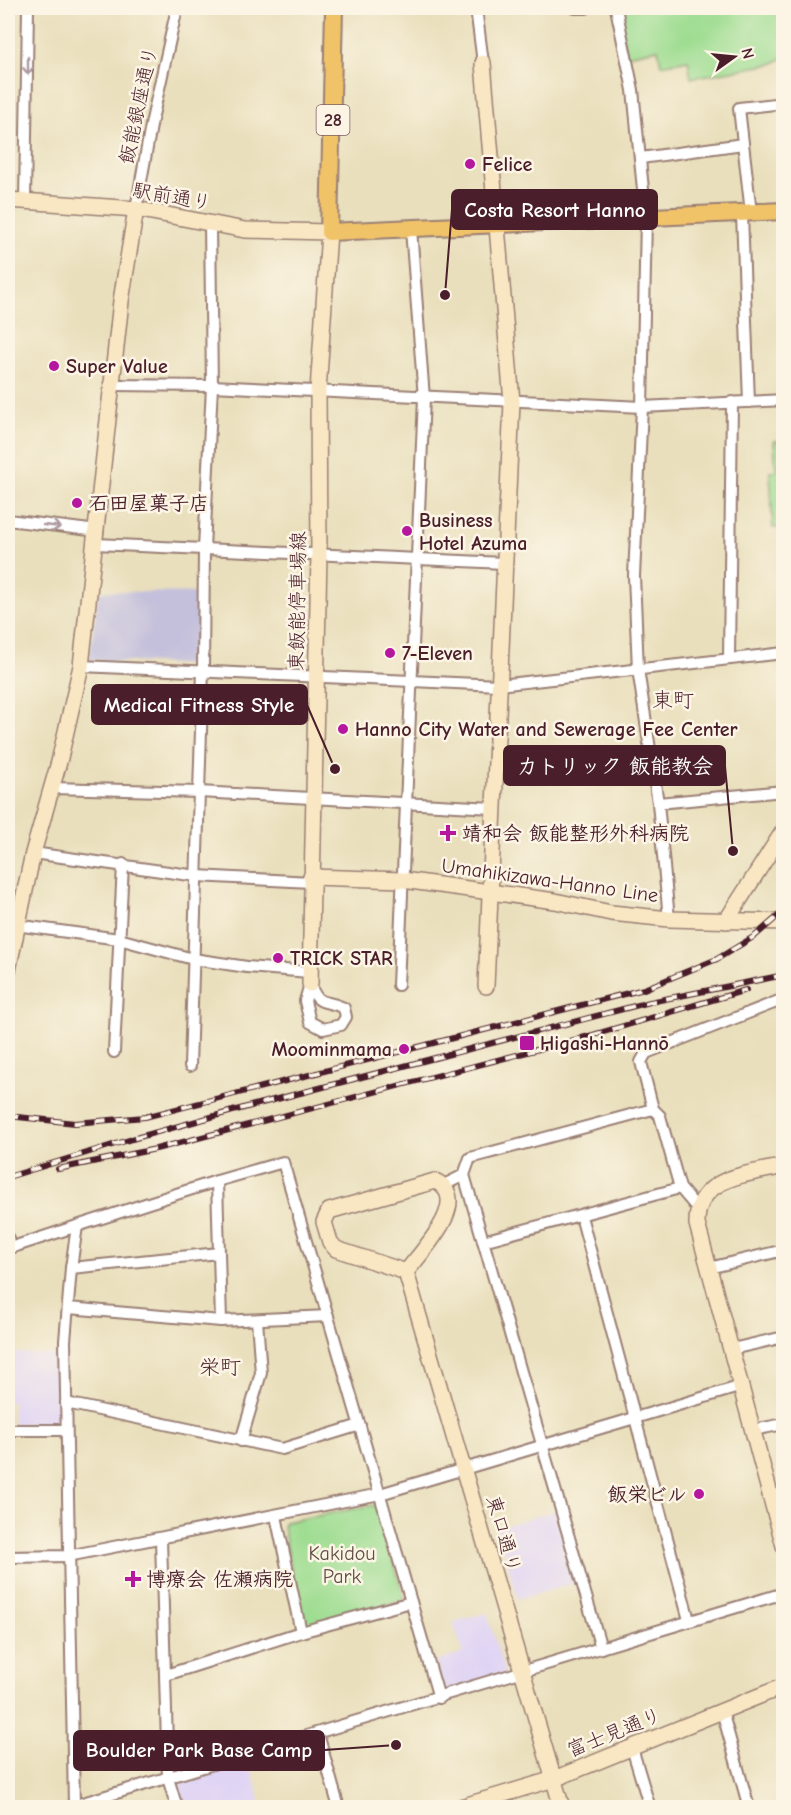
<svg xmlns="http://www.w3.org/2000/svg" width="791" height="1815" font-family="'Comic Neue','Klee One',sans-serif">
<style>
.built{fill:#e0d4f4}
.industrial{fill:#c4c0db}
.green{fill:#9fdd92;stroke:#747e5e;stroke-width:1.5}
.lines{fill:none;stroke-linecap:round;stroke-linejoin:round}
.street-casing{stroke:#9a7f74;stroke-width:14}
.secondary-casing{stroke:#9a7f74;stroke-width:18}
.primary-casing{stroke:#9a7f74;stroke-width:20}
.street{stroke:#fff;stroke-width:10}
.secondary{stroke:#f9e7c3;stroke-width:15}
.primary{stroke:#f1c369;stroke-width:16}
.rail-casing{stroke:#4a1f2b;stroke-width:6}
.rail{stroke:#fcf5e5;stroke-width:4;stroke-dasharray:11;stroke-linecap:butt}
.oneway{stroke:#ae9aa0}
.poi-dot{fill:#b5179e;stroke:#fcf5e5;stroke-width:2}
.labels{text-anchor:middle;stroke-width:5;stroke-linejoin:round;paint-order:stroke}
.shield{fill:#fcf5e5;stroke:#7f5f63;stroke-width:1.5}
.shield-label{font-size:18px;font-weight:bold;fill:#4a1f2b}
.street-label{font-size:20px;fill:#4a1f2b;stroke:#fcf5e5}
.poi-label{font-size:20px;font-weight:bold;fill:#4a1f2b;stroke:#fcf5e5;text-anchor:start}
.park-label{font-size:20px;fill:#5f4e45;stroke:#fcf5e5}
.neighbourhood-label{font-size:21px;fill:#4a1f2b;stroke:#fcf5e5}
.leader{fill:none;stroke:#4a1f2b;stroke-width:2}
.callout-dot{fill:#4a1f2b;stroke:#fcf5e5;stroke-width:2}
.callout{fill:#4a1f2b;stroke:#4a1f2b;stroke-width:2}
.callout-label{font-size:21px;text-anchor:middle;font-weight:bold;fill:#fff}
</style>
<rect width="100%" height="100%" fill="#fcf5e5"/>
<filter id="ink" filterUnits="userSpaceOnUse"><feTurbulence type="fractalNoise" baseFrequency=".0167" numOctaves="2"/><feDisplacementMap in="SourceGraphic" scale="12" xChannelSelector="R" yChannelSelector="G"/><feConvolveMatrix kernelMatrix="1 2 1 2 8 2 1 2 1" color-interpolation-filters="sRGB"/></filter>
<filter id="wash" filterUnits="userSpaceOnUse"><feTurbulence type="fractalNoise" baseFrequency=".008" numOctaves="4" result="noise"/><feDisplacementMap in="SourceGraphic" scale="24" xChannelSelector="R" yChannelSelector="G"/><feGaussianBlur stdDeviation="1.35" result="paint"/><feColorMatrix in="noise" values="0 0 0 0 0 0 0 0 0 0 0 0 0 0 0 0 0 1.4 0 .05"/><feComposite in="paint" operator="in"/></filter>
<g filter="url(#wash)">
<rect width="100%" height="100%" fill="#e9dfbc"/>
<!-- built -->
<g class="built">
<path d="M8 1330 16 1331 15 1353 59 1355 60 1421 57 1425 13 1424V1402H8Z"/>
<path d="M557 1510 579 1582 518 1599 497 1528Z"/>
<path d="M487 1613 505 1674 447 1691 443 1688 436 1662 463 1653 453 1622Z"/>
<path d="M249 1761 262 1807H183L176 1787 179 1782Z"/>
</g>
<!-- industrial -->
<path class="industrial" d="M99 591 199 593V665L89 660Z"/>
<!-- green -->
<g class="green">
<path d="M616 8H783V58L772 64 691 78 688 60 661 65 658 49 627 55Z"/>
<path d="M774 441H783L784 527 773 528 770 471H776Z"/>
<path d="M374 1505 378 1508 404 1597 402 1600 307 1627 302 1624 283 1527 285 1522Z"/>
</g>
</g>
<g filter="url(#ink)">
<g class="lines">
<defs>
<g id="street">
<path d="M476 8 483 63"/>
<path d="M575 8H586"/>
<path d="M616 8 633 90 646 219 642 407 634 576 638 669 658 803 669 919"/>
<path d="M641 158 743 144"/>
<path d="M25 201 28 8"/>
<path d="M136 209 152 120 177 8"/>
<path d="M751 213 739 108 784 103"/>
<path d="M742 214 749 402"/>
<path d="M112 385 212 386 642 407 784 400"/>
<path d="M8 520 98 531"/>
<path d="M96 544 504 563"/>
<path d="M729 659 732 402"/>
<path d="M81 666 499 685 784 653"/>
<path d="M52 788 199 792 493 808"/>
<path d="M658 803 784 791"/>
<path d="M33 853 197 876 311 882"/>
<path d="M8 924 119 939 193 959 247 967 309 972"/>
<path d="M310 984C319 1009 325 998 344 1008L346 1017 341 1025 323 1029 310 1022 305 1001Z"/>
<path d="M398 985 424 398 411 229"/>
<path d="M114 1052 123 864"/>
<path d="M190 1066 203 670 204 549 212 386 210 224"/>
<path d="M653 1109 660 1116 680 1188 697 1208"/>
<path d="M444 1185 464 1175"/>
<path d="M581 1216 689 1620"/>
<path d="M77 1226 217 1181"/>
<path d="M8 1238 10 1248 77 1226 71 1268 219 1253 217 1181 283 1162 439 1698"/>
<path d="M483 1241 680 1188"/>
<path d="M219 1253 221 1321"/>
<path d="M71 1268 65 1341 74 1805"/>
<path d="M709 1268 784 1250"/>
<path d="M68 1308 221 1321 328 1316"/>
<path d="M732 1349 784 1337"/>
<path d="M66 1403 282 1449 360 1425"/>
<path d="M8 1430H66"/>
<path d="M753 1430 784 1424"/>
<path d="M241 1441 261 1373 257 1320"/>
<path d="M276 1516 301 1632"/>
<path d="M161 1539 168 1778 177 1808"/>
<path d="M8 1557 68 1556 380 1494 742 1386"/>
<path d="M601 1648 464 1175 470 1158 653 1109 641 1062 646 1053 784 999"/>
<path d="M166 1675 301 1632 411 1602"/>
<path d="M722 1711 749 1808"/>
<path d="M318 1734 339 1808"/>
<path d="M632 1748 650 1808"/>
<path d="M66 1808 784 1593"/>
</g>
<g id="secondary">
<path d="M483 63 512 402 486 986"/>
<path d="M8 200 136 209 245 230 329 232 318 391 319 554 310 984"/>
<path d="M311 877 403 880 555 901 611 913 669 919 784 922"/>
<path d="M726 921 784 830"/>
<path d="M8 970 33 853 59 762 81 666 121 301 136 209"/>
<path d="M784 1166C747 1175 696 1176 697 1224L784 1546"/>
<path d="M435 1181C474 1199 421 1252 406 1272L336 1249 330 1242 324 1222 329 1211Z"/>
<path d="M406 1272 562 1808"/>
<path d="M457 1808 554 1779 784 1686"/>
</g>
<path id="primary" d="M334 8 329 232 784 211"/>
</defs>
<!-- street casing -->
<use href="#street" class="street-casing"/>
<!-- secondary casing -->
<use href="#secondary" class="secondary-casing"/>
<!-- primary casing -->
<use href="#primary" class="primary-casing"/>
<!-- street -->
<use href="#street" class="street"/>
<!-- secondary -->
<use href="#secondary" class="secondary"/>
<!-- primary -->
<use href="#primary" class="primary"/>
<defs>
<g id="rail">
<path d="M8 1116 75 1123 145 1117 644 989 717 959 755 936 784 911"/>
<path d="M58 1169 156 1149 593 1035 746 990"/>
<path d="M8 1177 132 1139 258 1104 650 1002 784 975"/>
</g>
</defs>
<!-- rail casing -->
<use href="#rail" class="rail-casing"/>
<!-- rail -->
<use href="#rail" class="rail"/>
</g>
<!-- one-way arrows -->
<defs><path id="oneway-shaft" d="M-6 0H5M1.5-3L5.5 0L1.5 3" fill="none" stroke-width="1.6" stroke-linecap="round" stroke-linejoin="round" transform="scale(1.5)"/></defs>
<g class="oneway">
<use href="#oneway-shaft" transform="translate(28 66) rotate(90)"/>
<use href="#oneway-shaft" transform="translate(52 526) rotate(6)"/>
</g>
</g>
<!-- markers -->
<g class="poi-dot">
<circle cx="470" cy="164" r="6"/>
<circle cx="54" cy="366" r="6"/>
<circle cx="77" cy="503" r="6"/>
<circle cx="407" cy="531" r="6"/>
<circle cx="390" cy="653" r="6"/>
<circle cx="343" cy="729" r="6"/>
<path d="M445 824h6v6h6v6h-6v6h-6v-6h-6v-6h6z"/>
<circle cx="278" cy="958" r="6"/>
<rect x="519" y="1035" width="16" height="16" rx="3"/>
<circle cx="404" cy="1049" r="6"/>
<circle cx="699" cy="1494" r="6"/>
<path d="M130 1570h6v6h6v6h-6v6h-6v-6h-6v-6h6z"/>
</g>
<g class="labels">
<!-- shield labels -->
<rect class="shield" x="316.5" y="105" width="33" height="30" rx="4.5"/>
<g class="shield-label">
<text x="333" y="126">28</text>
</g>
<!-- street labels -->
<g class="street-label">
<text transform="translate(138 105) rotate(-78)" y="7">飯能銀座通り</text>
<text transform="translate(172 196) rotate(10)" y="7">駅前通り</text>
<text transform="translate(297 601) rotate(-89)" y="7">東飯能停車場線</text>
<text transform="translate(550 880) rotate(8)" y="7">Umahikizawa-Hanno Line</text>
<text transform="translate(504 1534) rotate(74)" y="7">東口通り</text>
<text transform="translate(614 1732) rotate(-22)" y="7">富士見通り</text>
</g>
<!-- poi labels -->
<g class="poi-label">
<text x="482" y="171">Felice</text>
<text x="66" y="373">Super Value</text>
<text x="89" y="510">石田屋菓子店</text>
<text x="419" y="527">Business<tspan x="419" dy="23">Hotel Azuma</tspan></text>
<text x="402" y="660">7-Eleven</text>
<text x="355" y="736">Hanno City Water and Sewerage Fee Center</text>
<text x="462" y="840">靖和会 飯能整形外科病院</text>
<text x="290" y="965">TRICK STAR</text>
<text x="540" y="1050">Higashi-Hannō</text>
<text x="392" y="1056" text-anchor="end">Moominmama</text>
<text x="687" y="1501" text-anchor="end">飯栄ビル</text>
<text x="146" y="1586">博療会 佐瀬病院</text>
</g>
<!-- park labels -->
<g class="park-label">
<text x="342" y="1560">Kakidou<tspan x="342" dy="23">Park</tspan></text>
</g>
<!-- neighbourhood labels -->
<g class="neighbourhood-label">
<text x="673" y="707">東町</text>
<text x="220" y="1374">栄町</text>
</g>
</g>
<!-- callouts -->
<path class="leader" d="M445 295L452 209M335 769L307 705M733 851L725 766M396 1745L324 1750"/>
<g class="callout-dot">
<circle cx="445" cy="295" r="6"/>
<circle cx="335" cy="769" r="6"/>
<circle cx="733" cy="851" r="6"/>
<circle cx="396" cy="1745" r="6"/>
</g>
<g class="callout">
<rect x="452" y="190" width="205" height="39" rx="6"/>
<rect x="92" y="685" width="215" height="39" rx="6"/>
<rect x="504" y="746" width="221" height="39" rx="6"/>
<rect x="74" y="1731" width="250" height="39" rx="6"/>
</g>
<g class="callout-label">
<text x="555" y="217">Costa Resort Hanno</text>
<text x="199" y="712">Medical Fitness Style</text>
<text x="615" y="773">カトリック 飯能教会</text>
<text x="199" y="1757">Boulder Park Base Camp</text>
</g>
<!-- margin -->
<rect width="791" height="1815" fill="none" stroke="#fcf5e5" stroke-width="30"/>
<!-- north arrow -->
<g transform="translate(734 57) rotate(75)" stroke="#fcf5e5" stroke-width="4.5" paint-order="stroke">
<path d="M0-4.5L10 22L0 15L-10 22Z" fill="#4a1f2b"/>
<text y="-9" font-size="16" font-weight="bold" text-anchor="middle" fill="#4a1f2b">N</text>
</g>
</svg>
